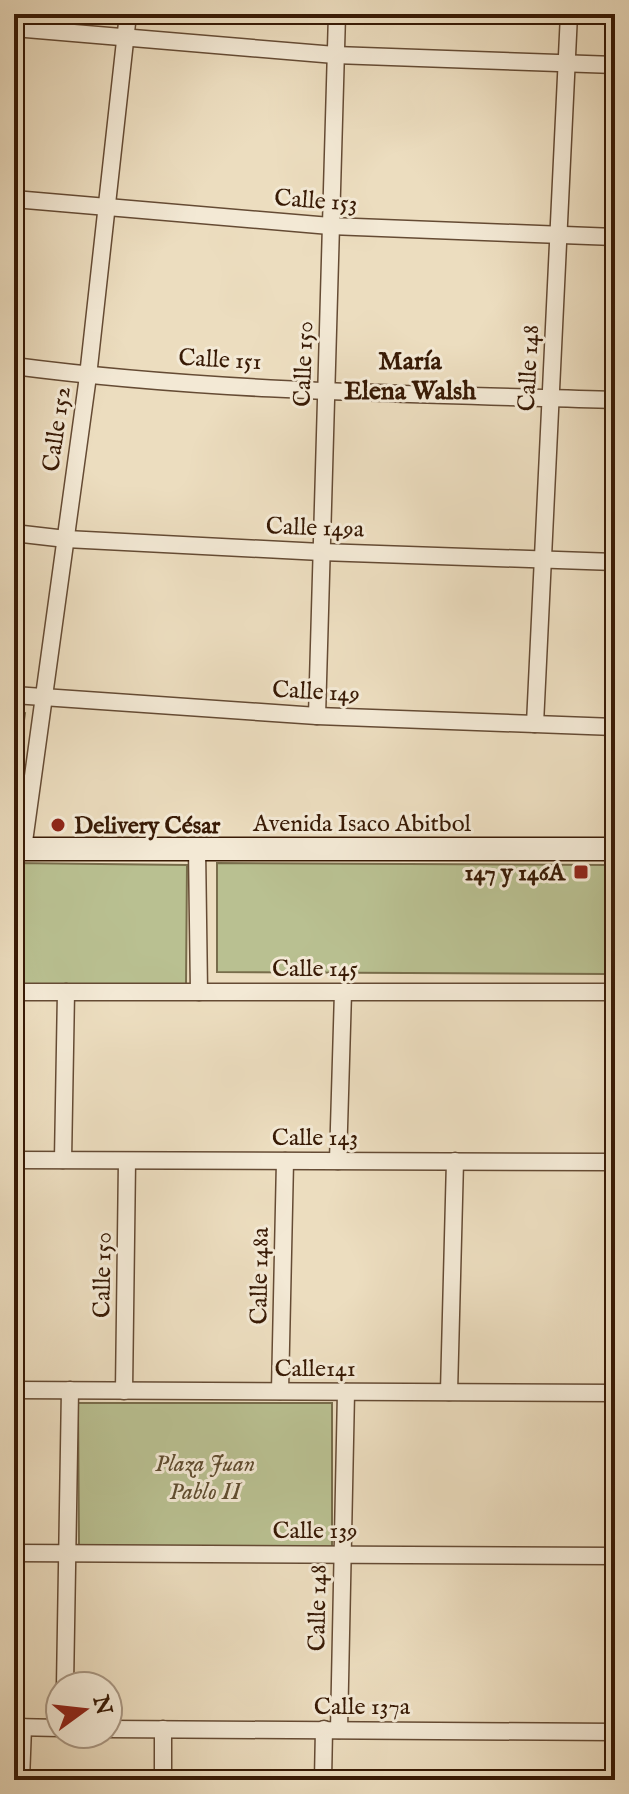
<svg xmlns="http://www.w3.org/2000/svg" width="629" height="1794" font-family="'IM FELL English',serif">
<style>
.green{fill:#b9c091;stroke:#786d4b;stroke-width:2}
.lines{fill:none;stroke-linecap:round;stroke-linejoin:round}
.street-casing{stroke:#654b34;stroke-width:19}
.secondary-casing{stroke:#381a05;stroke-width:25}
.street{stroke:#f3e9d5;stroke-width:16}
.secondary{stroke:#f3e9d5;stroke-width:22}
.poi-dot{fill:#8f2418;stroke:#f3e9d5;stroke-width:3}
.labels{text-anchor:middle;stroke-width:6;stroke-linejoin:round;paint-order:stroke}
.street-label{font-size:24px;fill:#381a05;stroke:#f3e9d5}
.poi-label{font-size:24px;font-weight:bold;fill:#381a05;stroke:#f3e9d5;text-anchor:start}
.park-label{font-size:24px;font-style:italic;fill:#5f4c2f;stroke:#f3e9d5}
.neighbourhood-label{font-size:26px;font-weight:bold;fill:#381a05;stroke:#f3e9d5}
</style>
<rect width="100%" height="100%" fill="#ecddbf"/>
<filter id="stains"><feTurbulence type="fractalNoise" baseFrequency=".0025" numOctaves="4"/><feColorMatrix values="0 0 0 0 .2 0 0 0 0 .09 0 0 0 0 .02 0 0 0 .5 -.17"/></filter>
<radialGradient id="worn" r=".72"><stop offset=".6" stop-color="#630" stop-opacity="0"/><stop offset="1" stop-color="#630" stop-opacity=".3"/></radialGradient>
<!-- green -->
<g class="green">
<path d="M14 711 25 713 14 794Z"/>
<path d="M14 863 187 865 186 987 14 985Z"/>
<path d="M217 863 606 865V974L217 972Z"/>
<path d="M78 1403H332V1550H79Z"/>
</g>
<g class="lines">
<defs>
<g id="street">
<path d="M14 28 335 55 615 65"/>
<path d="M14 199 330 226 615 237"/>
<path d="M14 366C212 392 415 394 615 400"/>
<path d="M14 533 66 539 321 552 615 562"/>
<path d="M14 695 317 716 615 727"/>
<path d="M317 716 337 14"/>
<path d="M535 724 569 14"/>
<path d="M23 849 88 376 128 14"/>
<path d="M197 849 199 992"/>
<path d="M14 992H615"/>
<path d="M14 1160 615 1162"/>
<path d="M63 1160 66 992"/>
<path d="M338 1161 343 992"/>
<path d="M14 1390 615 1393"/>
<path d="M124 1391 127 1161"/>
<path d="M280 1391 285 1161"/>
<path d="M449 1392 455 1161"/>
<path d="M14 1553 615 1556"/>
<path d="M65 1686 70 1390"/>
<path d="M14 1727 60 1728"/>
<path d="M108 1729 615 1732"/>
<path d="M339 1730 346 1392"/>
<path d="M21 1780 23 1727"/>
<path d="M163 1780V1729"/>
<path d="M323 1780 324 1729"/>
</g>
<path id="secondary" d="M14 849H615"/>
</defs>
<!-- street casing -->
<use href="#street" class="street-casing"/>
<!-- secondary casing -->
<use href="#secondary" class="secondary-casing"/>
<!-- street -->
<use href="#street" class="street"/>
<!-- secondary -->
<use href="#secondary" class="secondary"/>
</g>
<!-- markers -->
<g class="poi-dot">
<circle cx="58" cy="825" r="8"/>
<rect x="573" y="864" width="16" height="16" rx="4"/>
</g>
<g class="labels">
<!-- street labels -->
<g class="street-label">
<text transform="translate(316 200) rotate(4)" y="8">Calle 153</text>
<text transform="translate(220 359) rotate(3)" y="8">Calle 151</text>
<text transform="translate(303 364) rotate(-88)" y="8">Calle 150</text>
<text transform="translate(528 368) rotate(-87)" y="8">Calle 148</text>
<text transform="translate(56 429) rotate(-82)" y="8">Calle 152</text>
<text transform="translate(315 527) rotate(2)" y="8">Calle 149a</text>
<text transform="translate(316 691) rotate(3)" y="8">Calle 149</text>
<text x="362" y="831">Avenida Isaco Abitbol</text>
<text x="315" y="976">Calle 145</text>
<text x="315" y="1145">Calle 143</text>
<text transform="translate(102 1275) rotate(-89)" y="8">Calle 150</text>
<text transform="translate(259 1276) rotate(-89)" y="8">Calle 148a</text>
<text x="315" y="1376">Calle141</text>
<text x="315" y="1538">Calle 139</text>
<text transform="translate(317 1608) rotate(-89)" y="8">Calle 148</text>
<text x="362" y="1714">Calle 137a</text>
</g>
<!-- poi labels -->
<g class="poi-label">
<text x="74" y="833">Delivery César</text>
<text x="565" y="880" text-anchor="end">147 y 146A</text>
</g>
<!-- park labels -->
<g class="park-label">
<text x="205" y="1471">Plaza Juan<tspan x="205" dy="28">Pablo II</tspan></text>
</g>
<!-- neighbourhood labels -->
<g class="neighbourhood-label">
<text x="410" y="369">María<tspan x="410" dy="30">Elena Walsh</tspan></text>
</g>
</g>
<!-- margin -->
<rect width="629" height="1794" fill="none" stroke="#ecddbf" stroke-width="48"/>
<rect x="16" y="16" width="597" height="1762" fill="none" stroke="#381a05" stroke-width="4"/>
<rect x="24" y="24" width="581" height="1746" fill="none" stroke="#381a05" stroke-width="2"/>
<!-- north arrow -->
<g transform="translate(84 1710) rotate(75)"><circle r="38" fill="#f3e9d5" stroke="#a89682" stroke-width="2"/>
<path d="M0-6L14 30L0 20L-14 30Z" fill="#8f2418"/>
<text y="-12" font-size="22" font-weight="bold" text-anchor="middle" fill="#381a05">N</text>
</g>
<rect width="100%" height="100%" filter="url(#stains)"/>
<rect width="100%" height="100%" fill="url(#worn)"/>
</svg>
